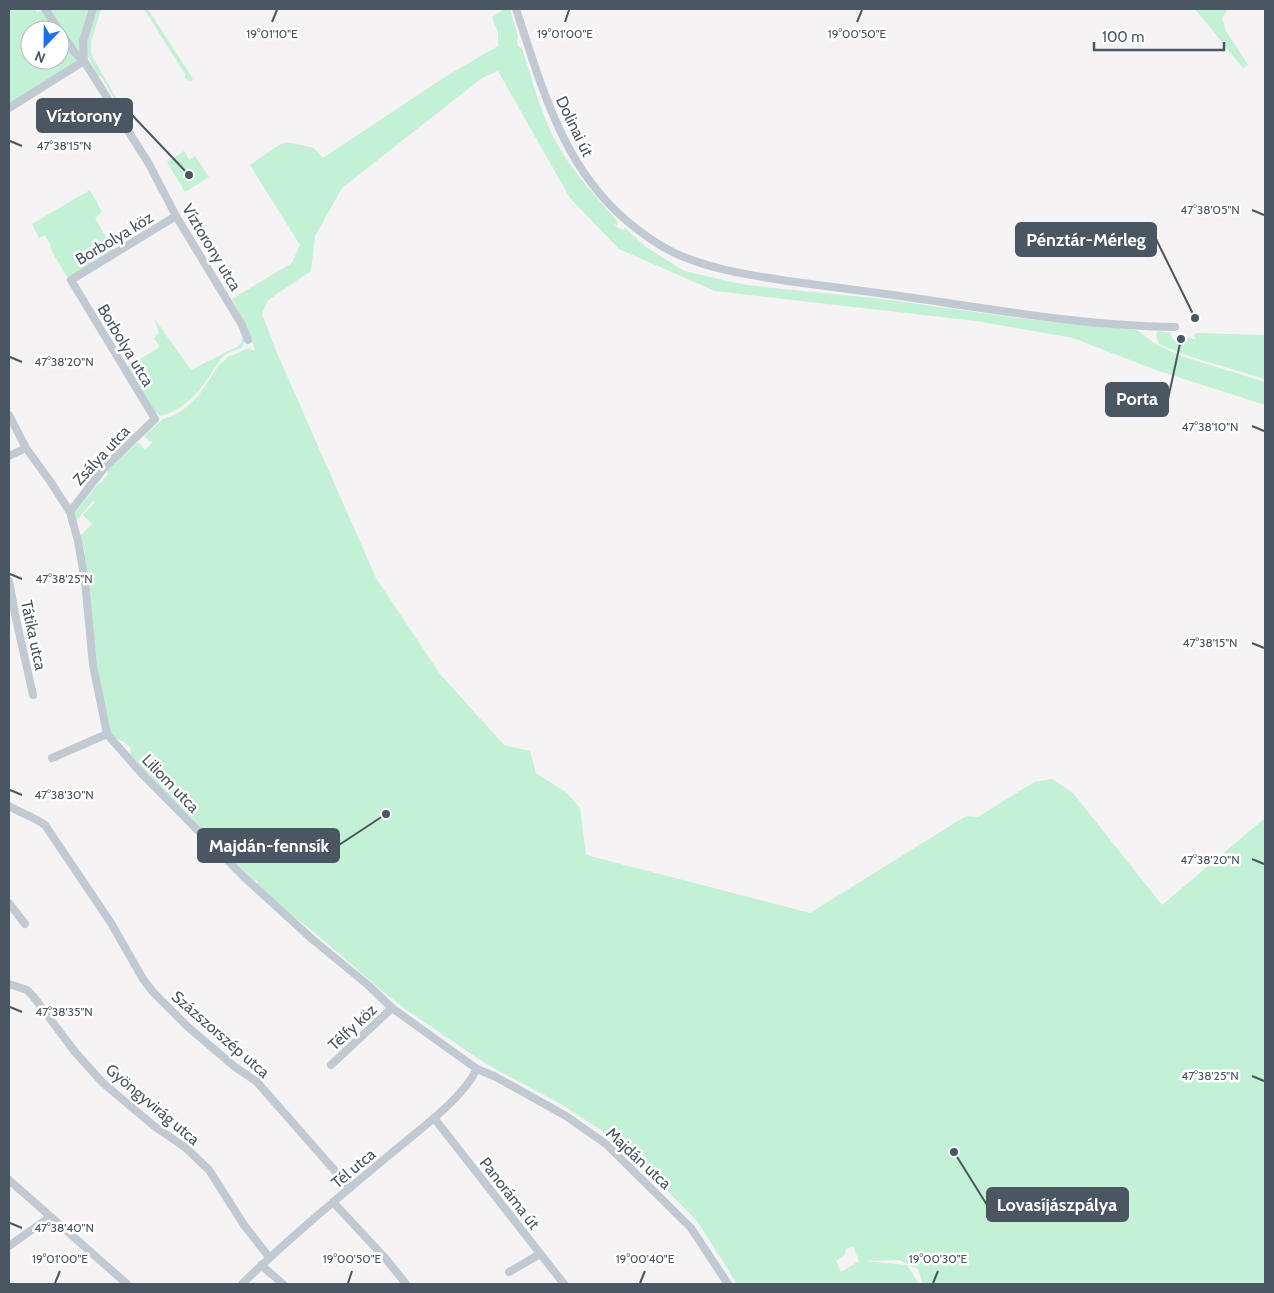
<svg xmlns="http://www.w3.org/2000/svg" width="1274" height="1293" font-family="Cabin,sans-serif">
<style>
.green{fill:#c3f1d5;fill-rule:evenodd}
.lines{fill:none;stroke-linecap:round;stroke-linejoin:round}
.minor{stroke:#c1cad2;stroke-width:8}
.ticks{fill:none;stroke:#4a5661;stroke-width:2}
.labels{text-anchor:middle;stroke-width:5;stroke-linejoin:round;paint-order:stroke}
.street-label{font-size:16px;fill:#4a5661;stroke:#fff}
.ticks-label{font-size:12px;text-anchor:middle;fill:#4a5661;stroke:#fff;stroke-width:5;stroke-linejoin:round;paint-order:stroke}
.leader{fill:none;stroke:#4a5661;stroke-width:2}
.callout-dot{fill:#4a5661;stroke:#fff;stroke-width:2}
.callout{fill:#4a5661;stroke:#4a5661;stroke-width:2}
.callout-label{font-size:18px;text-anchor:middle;font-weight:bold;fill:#fff}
</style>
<rect width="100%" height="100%" fill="#f5f3f3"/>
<g class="green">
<polygon points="11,9 35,9 37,12 43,10 49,20 46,23 50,28 53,27 57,30 30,30 30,60 60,60 60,35 79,61 9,106 9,10"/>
<polygon points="47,9 90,9 80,55"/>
<polygon points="96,9 101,9 91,42 91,54 124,112 121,111 103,79 97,74 87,54 86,43"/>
<polygon points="144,9 148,9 193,79 190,81 185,78 185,74"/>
<path d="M504 9H510L518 36 517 41 518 46 522 49C533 82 542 119 560 149 576 176 598 199 618 222L617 225 614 224 618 228 623 230 625 228 646 247 684 271 746 285 882 299 1026 319 1137 330 1157 345 1181 356 1265 382V405L1156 370 1073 338 976 321 715 291 619 249 570 198 498 71 482 78 342 188 315 236 311 271 268 300 262 314 277 353 376 578 440 674 504 745 530 751 536 773 567 793 580 808 586 855 810 913 966 816 978 817 1034 782 1052 779 1073 793 1162 905 1265 818V1284H923L918 1269 899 1260 865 1261 907 1265 919 1284H737L697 1221 632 1155 613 1138 561 1104 486 1064 408 1011 381 990 315 933 293 916 257 885 258 881 253 880 146 773 130 754 131 749C123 738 117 742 109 732L97 666 90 594 84 556 85 552 80 536 92 524 83 515 95 502 93 501 76 521 73 515 99 483 100 484 108 474 106 471 138 442 145 450 153 442 149 441 144 436 163 419 175 415 187 407 199 395 219 365 228 357 249 348 251 350H255L248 330 232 299 292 263 300 245 250 165 279 145 287 142 314 148 323 158 445 77 498 46V32L492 17ZM853 1246 859 1261 841 1272 836 1261 845 1255 846 1249Z"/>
<polygon points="1195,9 1228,9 1222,18 1226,31 1248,65 1243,68"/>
<polygon points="184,151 189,160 195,156 209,177 185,192 167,162"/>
<polygon points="90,190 102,212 95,218 114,251 71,278 70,276 67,277 50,248 51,246 45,235 39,238 32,224"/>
<path d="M154 318 191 370 238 346C242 343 243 340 242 334L245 339 242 347C237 350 230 351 225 355 219 360 215 367 211 374 198 394 184 409 161 416L151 409 125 368 160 347 154 338 159 333Z"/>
<path d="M1158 331 1170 333C1173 342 1177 343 1185 344L1188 337 1196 340 1194 335 1196 333 1265 335V379L1185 355 1159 344 1156 335Z"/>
</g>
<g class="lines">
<g class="minor">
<polyline points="45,9 59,30"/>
<polyline points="93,9 83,41 84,61 149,164 176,216 242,325 248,340"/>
<path d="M516 9C542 87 562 166 627 221 646 237 666 251 689 259 721 271 755 276 788 281 823 286 858 290 893 295 986 308 1081 326 1175 327"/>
<polyline points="60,31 75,53 84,61"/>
<polyline points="9,108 84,61"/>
<polyline points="9,415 26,448 50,481 70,512 78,541 85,581 93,665 107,734 143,775 244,877 312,939 368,985 392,1008 477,1069 496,1077 566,1116 606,1144 691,1228 728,1284"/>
<polyline points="9,456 26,448"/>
<polyline points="70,512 104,468 155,419 71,280 176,216"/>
<polyline points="9,581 16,619 33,695"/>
<polyline points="52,758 107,734"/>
<path d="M9 806C21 813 34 817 45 825L111 923 143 979 153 992 188 1027 235 1067 257 1082 350 1188"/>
<polyline points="9,903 25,924"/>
<polyline points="9,984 27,990 33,996 75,1052 103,1083 154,1126 186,1148 209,1170 244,1225 269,1257"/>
<polyline points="331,1065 392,1008"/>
<polyline points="434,1118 564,1284"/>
<polyline points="9,1180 127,1284"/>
<polyline points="333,1202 386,1259 406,1284"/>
<polyline points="9,1246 50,1217"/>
<polyline points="261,1265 283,1284"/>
<polyline points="509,1272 540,1254"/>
<path d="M242 1284C288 1239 338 1198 388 1156 416 1132 460 1102 477 1069"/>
</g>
</g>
<path class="ticks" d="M272 22 277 10M565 22 569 10M857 22 862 10M10 141 22 146M1252 210 1264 215M10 357 22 362M1252 426 1264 431M10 574 22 579M1252 643 1264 648M10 790 22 795M1252 859 1264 864M10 1007 22 1012M1252 1076 1264 1081M10 1223 22 1228M55 1283 60 1271M348 1283 352 1271M640 1283 645 1271M933 1283 938 1271"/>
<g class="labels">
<g class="street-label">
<text transform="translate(575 126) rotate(64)" y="6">Dolinai út</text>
<text transform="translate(114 238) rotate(-31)" y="6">Borbolya köz</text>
<text transform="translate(212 247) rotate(59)" y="6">Víztorony utca</text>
<text transform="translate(126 345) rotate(59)" y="6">Borbolya utca</text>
<text transform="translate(101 455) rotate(-47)" y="6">Zsálya utca</text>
<text transform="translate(34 635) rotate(78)" y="6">Tátika utca</text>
<text transform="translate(171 783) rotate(46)" y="6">Liliom utca</text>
<text transform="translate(352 1027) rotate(-43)" y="6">Télfy köz</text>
<text transform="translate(221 1034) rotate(41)" y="6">Százszorszép utca</text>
<text transform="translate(153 1104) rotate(40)" y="6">Gyöngyvirág utca</text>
<text transform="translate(639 1158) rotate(43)" y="6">Majdán utca</text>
<text transform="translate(353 1168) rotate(-40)" y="6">Tél utca</text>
<text transform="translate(510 1193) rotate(52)" y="6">Panoráma út</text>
</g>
</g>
<g class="ticks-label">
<text x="272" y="38">19°01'10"E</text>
<text x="565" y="38">19°01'00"E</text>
<text x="857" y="38">19°00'50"E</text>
<text x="64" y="150">47°38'15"N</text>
<text x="1210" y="214">47°38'05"N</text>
<text x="64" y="366">47°38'20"N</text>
<text x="1210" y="431">47°38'10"N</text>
<text x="64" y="583">47°38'25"N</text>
<text x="1210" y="647">47°38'15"N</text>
<text x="64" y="799">47°38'30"N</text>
<text x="1210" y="864">47°38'20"N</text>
<text x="64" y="1016">47°38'35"N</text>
<text x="1210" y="1080">47°38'25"N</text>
<text x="64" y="1232">47°38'40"N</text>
<text x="60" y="1263">19°01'00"E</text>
<text x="352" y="1263">19°00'50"E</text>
<text x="645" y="1263">19°00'40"E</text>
<text x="938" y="1263">19°00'30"E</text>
</g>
<path class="leader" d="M189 175L132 115M1195 318L1156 239M1181 339L1168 399M386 814L339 845M954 1152L987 1205"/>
<g class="callout-dot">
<circle cx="189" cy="175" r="5"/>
<circle cx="1195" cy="318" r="5"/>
<circle cx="1181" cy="339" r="5"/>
<circle cx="386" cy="814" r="5"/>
<circle cx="954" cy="1152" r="5"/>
</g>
<g class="callout">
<rect x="37" y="99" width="95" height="33" rx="5"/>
<rect x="1016" y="223" width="140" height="33" rx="5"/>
<rect x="1106" y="383" width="62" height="33" rx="5"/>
<rect x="198" y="829" width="141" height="33" rx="5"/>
<rect x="987" y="1188" width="141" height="33" rx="5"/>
</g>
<g class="callout-label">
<text x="84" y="122">Víztorony</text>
<text x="1086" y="246">Pénztár-Mérleg</text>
<text x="1137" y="405">Porta</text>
<text x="269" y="852">Majdán-fennsík</text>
<text x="1057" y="1211">Lovasíjászpálya</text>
</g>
<rect width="1274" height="1293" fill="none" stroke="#4a5661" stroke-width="20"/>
<g transform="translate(45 45) rotate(202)"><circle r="24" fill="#ffffff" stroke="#b7bbc0"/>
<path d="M0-4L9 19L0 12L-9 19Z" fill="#1a73e8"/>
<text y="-8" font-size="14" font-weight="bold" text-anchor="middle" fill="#4a5661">N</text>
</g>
<path d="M1094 42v8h130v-8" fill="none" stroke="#4a5661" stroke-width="2.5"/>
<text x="1102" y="42" font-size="15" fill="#4a5661" stroke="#ffffff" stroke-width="4" paint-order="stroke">100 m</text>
</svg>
